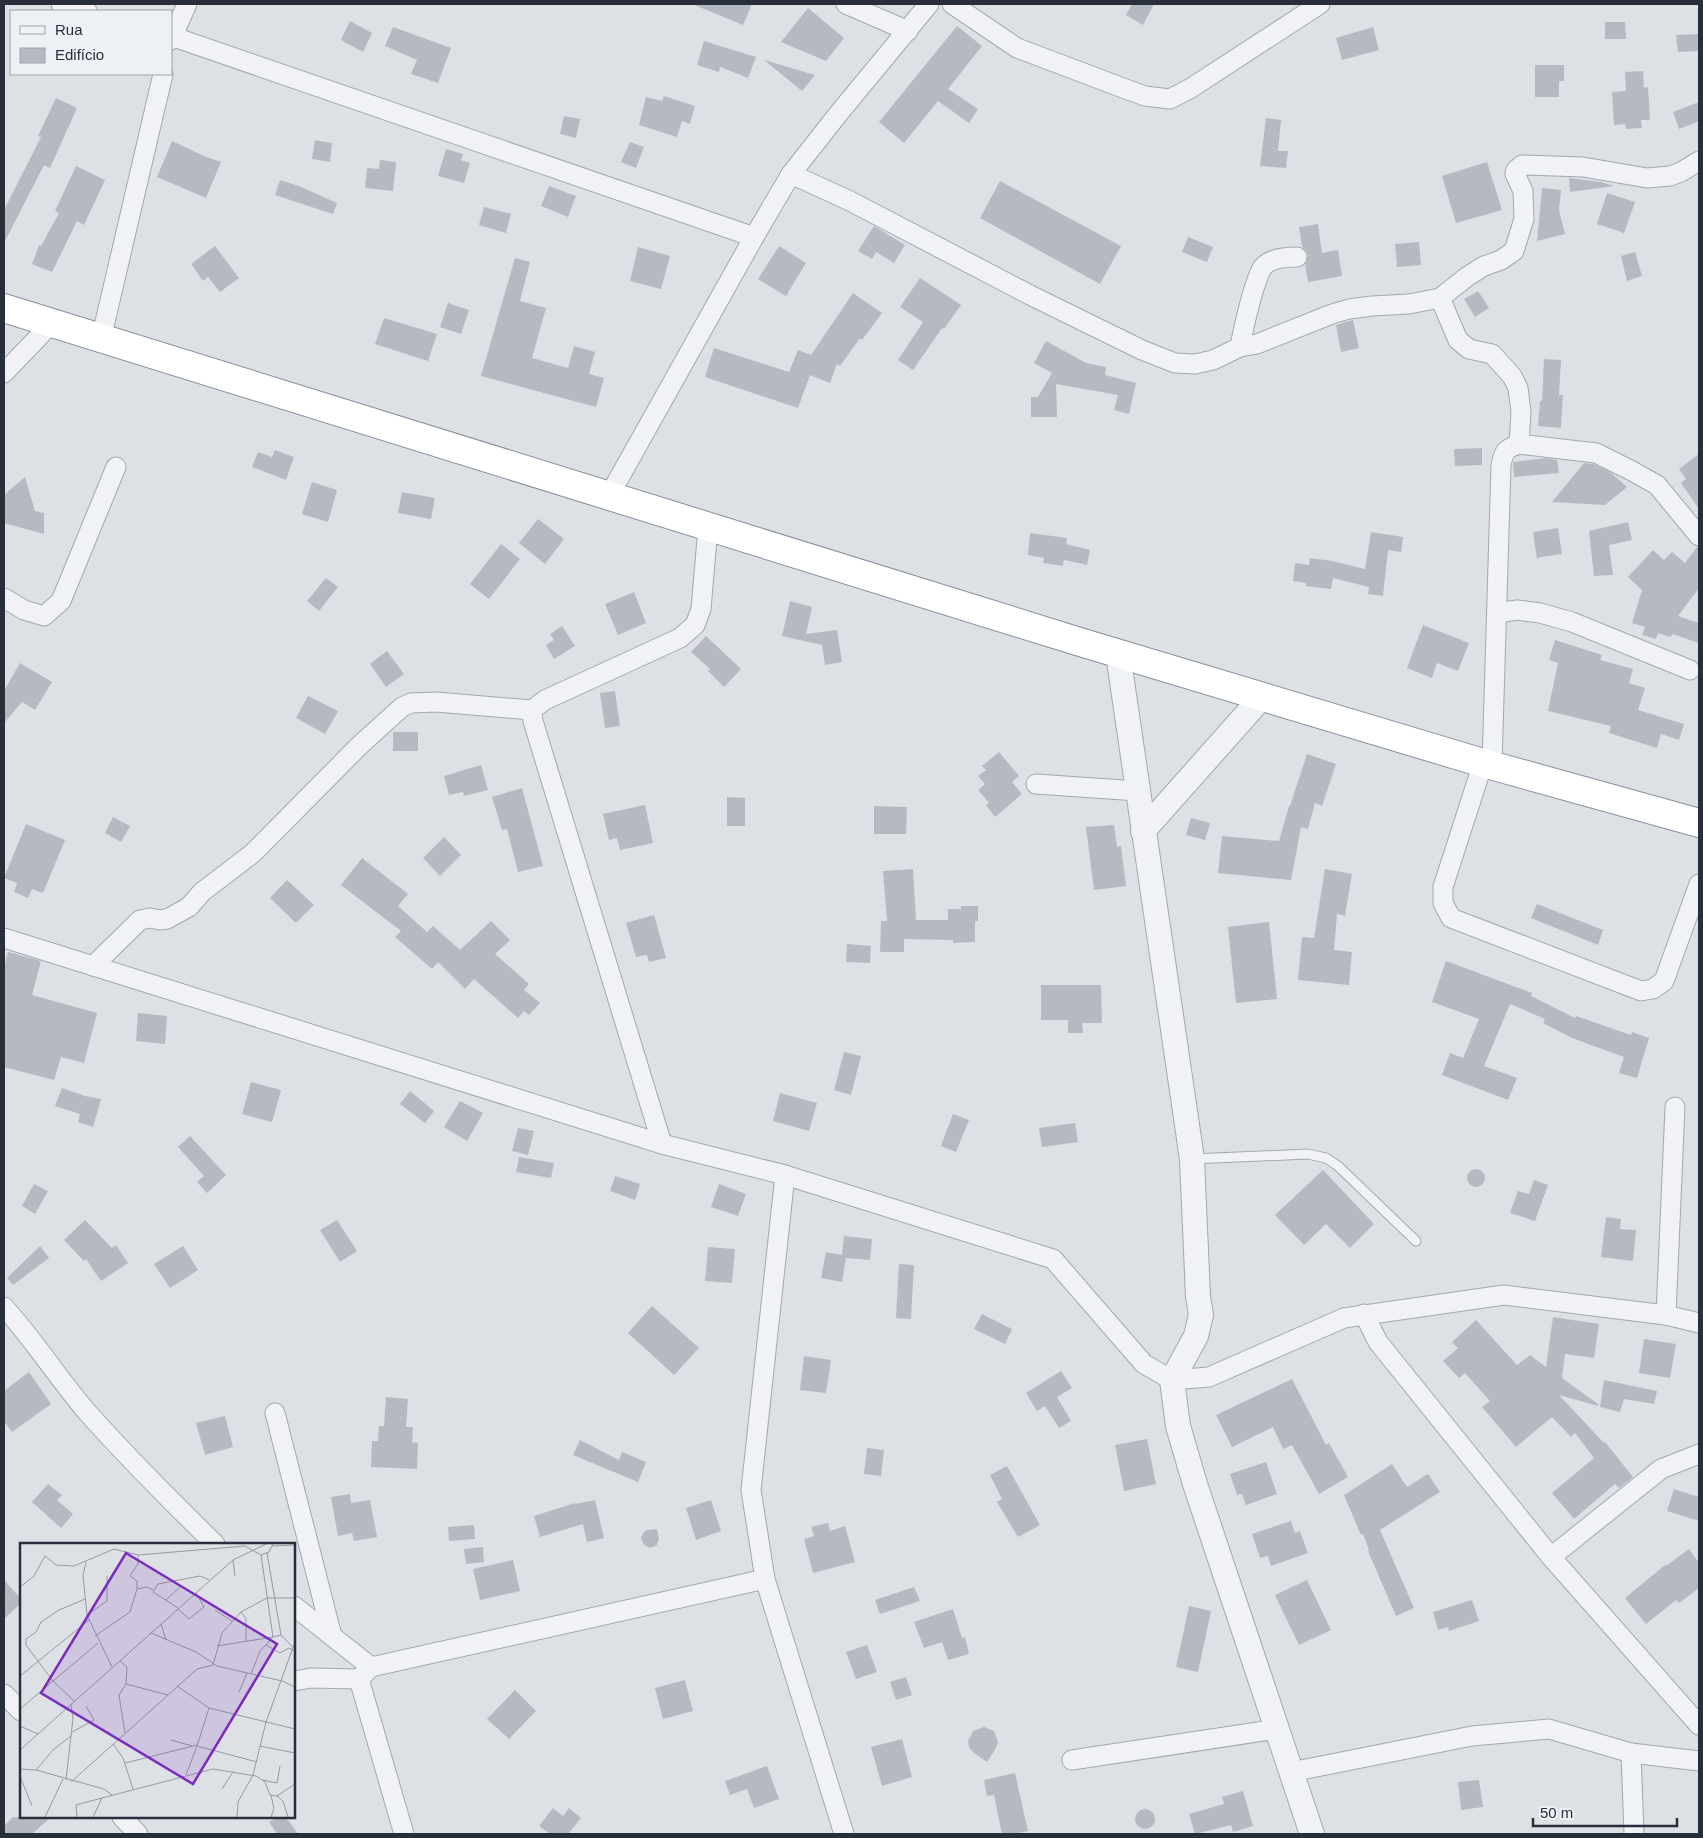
<svg xmlns="http://www.w3.org/2000/svg" width="1703" height="1838" font-family="Helvetica,sans-serif">
<style>
.building{fill:#b5bac2}
.lines{fill:none;stroke-linecap:round;stroke-linejoin:round}
.service-casing{stroke:#a3a8af;stroke-width:11}
.minor-casing{stroke:#a3a8af;stroke-width:21}
.tertiary-casing{stroke:#a3a8af;stroke-width:26}
.trunk-casing{stroke:#868f9b;stroke-width:30}
.service{stroke:#f0f2f5;stroke-width:9}
.minor{stroke:#f0f2f5;stroke-width:19}
.tertiary{stroke:#f0f2f5;stroke-width:24}
.trunk{stroke:#fff;stroke-width:28}
.inset-road{fill:none;stroke:#959aa2;stroke-width:1}
.view{fill:#7b2cbf;fill-opacity:0.15;stroke:#7b2cbf;stroke-width:2.5}
.inset-edge{fill:none;stroke:#282f3b;stroke-width:2.5}
</style>
<rect width="100%" height="100%" fill="#dde1e6"/>
<g class="building">
<polygon points="692,4 752,4 743,25"/>
<polygon points="1132,4 1154,4 1143,25 1126,15"/>
<polygon points="808,8 844,38 826,61 781,42"/>
<polygon points="350,21 372,33 363,52 341,40"/>
<polygon points="1605,22 1625,22 1626,39 1605,39"/>
<polygon points="957,26 982,46 948,89 978,109 969,123 938,101 904,143 879,122"/>
<polygon points="393,27 451,48 438,83 411,74 417,60 385,46"/>
<polygon points="1373,27 1379,50 1342,60 1336,38"/>
<polygon points="1699,34 1699,51 1678,52 1676,35"/>
<polygon points="704,41 756,57 748,78 720,67 719,72 697,65"/>
<polygon points="764,60 815,75 802,91"/>
<polygon points="1535,65 1564,65 1564,81 1559,81 1559,97 1535,97"/>
<polygon points="1643,71 1644,88 1648,87 1650,120 1641,120 1642,128 1626,129 1625,124 1614,125 1612,92 1626,91 1625,72"/>
<polygon points="664,96 695,106 690,124 682,121 677,137 639,125 646,97 662,101"/>
<polygon points="56,98 77,108 50,168 44,165 4,243 4,210 41,137 38,136"/>
<polygon points="1699,102 1699,121 1679,129 1673,112"/>
<polygon points="564,116 580,119 576,138 560,134"/>
<polygon points="1266,118 1281,120 1278,151 1288,151 1286,168 1260,166"/>
<polygon points="315,140 332,143 330,162 312,159"/>
<polygon points="172,141 204,156 221,162 206,198 157,177"/>
<polygon points="630,142 644,147 636,168 621,162"/>
<polygon points="446,149 463,154 461,160 470,163 464,183 438,176"/>
<polygon points="380,160 396,162 393,191 365,188 367,168 379,169"/>
<polygon points="1487,162 1502,210 1456,223 1442,176"/>
<polygon points="76,166 105,180 84,225 77,221 52,272 32,264 39,245 41,246 59,213 55,211"/>
<polygon points="1569,178 1601,182 1614,186 1570,192"/>
<polygon points="280,180 299,186 337,203 333,214 275,195"/>
<polygon points="1000,181 1121,246 1100,284 980,218"/>
<polygon points="549,186 576,196 568,217 541,206"/>
<polygon points="1542,188 1561,190 1559,210 1565,234 1537,241"/>
<polygon points="1607,193 1635,202 1624,233 1597,224"/>
<polygon points="484,207 511,214 506,233 479,225"/>
<polygon points="1318,224 1322,253 1338,250 1342,276 1308,282 1305,264 1308,256 1306,251 1302,247 1299,227"/>
<polygon points="874,226 905,245 894,263 876,252 872,259 858,251"/>
<polygon points="1188,237 1213,247 1207,262 1182,252"/>
<polygon points="1419,242 1421,265 1397,267 1395,244"/>
<polygon points="215,246 239,278 220,292 208,277 203,281 191,264"/>
<polygon points="779,246 806,263 786,296 758,279"/>
<polygon points="638,247 670,256 661,289 630,281"/>
<polygon points="1635,252 1642,276 1627,281 1621,256"/>
<polygon points="515,258 530,262 520,301 546,308 532,358 568,368 574,346 595,352 589,374 604,378 596,407 481,376"/>
<polygon points="920,278 961,305 944,329 942,328 913,370 898,360 923,322 900,307"/>
<polygon points="1478,291 1489,308 1475,317 1464,299"/>
<polygon points="853,293 882,313 862,340 860,338 840,366 837,364 830,383 810,375 798,408 705,377 714,348 789,372 798,350 811,355"/>
<polygon points="448,303 469,310 461,334 440,327"/>
<polygon points="384,318 437,334 428,361 375,344"/>
<polygon points="1353,320 1359,348 1341,352 1336,325"/>
<polygon points="1046,341 1086,363 1106,367 1105,375 1136,383 1129,414 1114,410 1118,395 1056,384 1057,417 1031,417 1031,397 1038,397 1052,373 1034,363"/>
<polygon points="1544,359 1561,360 1559,395 1563,395 1561,428 1538,426 1540,401 1542,401"/>
<polygon points="1482,448 1482,465 1455,466 1454,449"/>
<polygon points="275,450 294,457 286,480 252,467 258,452 272,457"/>
<polygon points="1699,454 1699,509 1681,483 1686,479 1679,469"/>
<polygon points="1546,458 1557,460 1559,473 1514,477 1513,462"/>
<polygon points="1584,463 1593,464 1610,472 1627,487 1605,505 1552,502"/>
<polygon points="25,477 35,511 44,513 44,534 4,523 4,495"/>
<polygon points="312,482 337,490 328,522 302,514"/>
<polygon points="402,492 435,498 431,519 398,513"/>
<polygon points="538,519 564,539 545,564 519,543"/>
<polygon points="1628,522 1632,540 1609,545 1613,575 1594,576 1589,531"/>
<polygon points="1558,528 1562,554 1540,557 1537,559 1533,532"/>
<polygon points="1371,532 1403,537 1401,552 1388,550 1383,596 1368,594 1369,587 1333,578 1331,589 1306,586 1306,583 1293,581 1295,563 1309,565 1310,558 1332,561 1365,569"/>
<polygon points="1030,533 1067,538 1066,544 1090,550 1087,565 1064,560 1063,566 1043,563 1044,558 1028,555"/>
<polygon points="501,544 520,559 489,599 470,584"/>
<polygon points="1697,547 1699,547 1699,588 1678,616 1699,623 1699,643 1672,634 1671,637 1658,633 1656,639 1642,635 1645,627 1632,623 1642,590 1628,577 1653,550 1664,560 1672,552 1685,563"/>
<polygon points="326,578 338,587 319,611 307,601"/>
<polygon points="634,592 646,623 618,635 605,604"/>
<polygon points="790,601 812,607 806,634 837,630 842,662 825,665 822,645 782,636"/>
<polygon points="1423,625 1469,643 1458,671 1437,663 1432,678 1407,668"/>
<polygon points="562,626 575,646 554,659 546,645 554,640 550,634"/>
<polygon points="706,636 741,669 724,687 708,671 710,669 691,652"/>
<polygon points="1555,640 1602,655 1600,660 1633,669 1629,683 1645,688 1638,710 1684,724 1679,740 1661,734 1657,748 1609,733 1611,726 1548,711 1558,663 1549,660"/>
<polygon points="387,651 404,674 386,687 370,664"/>
<polygon points="20,663 52,682 35,710 22,702 4,723 4,691"/>
<polygon points="615,691 620,726 605,728 600,693"/>
<polygon points="308,696 338,711 325,734 296,718"/>
<rect x="393" y="732" width="25" height="19"/>
<polygon points="999,752 1019,776 1012,782 1022,794 995,817 986,805 989,803 978,790 985,784 978,776 986,770 982,766"/>
<polygon points="1307,754 1336,764 1322,806 1315,803 1308,829 1301,827 1291,880 1218,873 1222,836 1279,841 1289,806 1290,806"/>
<polygon points="481,765 488,790 464,796 463,792 449,795 444,776"/>
<polygon points="522,788 543,866 518,872 507,829 502,830 492,797"/>
<polygon points="727,797 745,798 745,826 727,826"/>
<polygon points="645,805 653,843 620,850 617,838 609,840 603,814"/>
<polygon points="874,806 907,807 906,834 874,834"/>
<polygon points="113,817 130,826 121,842 105,833"/>
<polygon points="1191,818 1210,823 1205,840 1186,835"/>
<polygon points="26,824 65,840 43,893 32,889 28,898 14,892 17,883 4,878"/>
<polygon points="1114,825 1117,847 1121,846 1126,886 1094,890 1086,827"/>
<polygon points="444,837 461,855 440,876 423,858"/>
<polygon points="362,858 408,894 398,906 427,932 433,926 460,950 491,921 510,940 495,954 529,984 524,990 540,1003 529,1015 524,1011 518,1018 474,979 465,989 438,962 432,969 395,937 401,931 341,885"/>
<polygon points="913,869 916,920 948,920 948,909 961,909 961,906 978,906 978,921 975,921 975,942 953,943 953,940 904,939 904,952 880,952 881,921 887,921 883,871"/>
<polygon points="1325,869 1352,874 1345,916 1337,914 1334,950 1352,952 1349,985 1298,980 1302,937 1314,938"/>
<polygon points="287,880 314,905 296,923 270,898"/>
<polygon points="1537,904 1603,930 1598,945 1531,918"/>
<polygon points="654,915 666,958 649,962 647,955 636,957 626,923"/>
<polygon points="1269,922 1277,999 1236,1003 1228,927"/>
<polygon points="847,944 871,946 870,963 846,962"/>
<polygon points="8,952 41,961 32,995 97,1013 84,1063 61,1057 54,1080 4,1067 4,968"/>
<polygon points="1446,961 1532,993 1531,996 1575,1018 1576,1016 1631,1035 1632,1032 1649,1038 1637,1078 1619,1073 1624,1057 1572,1038 1543,1023 1545,1019 1510,1004 1484,1066 1517,1078 1508,1100 1442,1075 1450,1053 1463,1058 1479,1019 1432,1002"/>
<polygon points="1041,985 1101,985 1102,1023 1082,1023 1083,1033 1068,1033 1068,1020 1041,1020"/>
<polygon points="138,1013 167,1016 165,1044 136,1041"/>
<polygon points="844,1052 861,1056 851,1095 834,1090"/>
<polygon points="251,1082 281,1090 272,1122 242,1114"/>
<polygon points="62,1088 85,1096 101,1099 93,1127 78,1122 80,1114 55,1106"/>
<polygon points="410,1091 434,1111 425,1123 400,1104"/>
<polygon points="780,1093 817,1103 809,1131 773,1121"/>
<polygon points="460,1101 483,1113 467,1141 444,1127"/>
<polygon points="953,1114 969,1120 956,1152 941,1146"/>
<polygon points="1075,1123 1078,1142 1042,1147 1039,1128"/>
<polygon points="518,1128 534,1131 528,1155 512,1151"/>
<polygon points="190,1136 226,1175 207,1193 197,1182 204,1176 178,1147"/>
<polygon points="519,1157 554,1163 551,1178 516,1172"/>
<circle cx="1476" cy="1178" r="9"/>
<polygon points="1323,1170 1374,1224 1350,1248 1326,1224 1304,1245 1275,1215"/>
<polygon points="615,1176 640,1184 635,1200 610,1191"/>
<polygon points="1534,1180 1548,1185 1535,1221 1510,1213 1518,1191 1529,1194"/>
<polygon points="34,1184 48,1191 35,1214 22,1206"/>
<polygon points="719,1184 746,1194 738,1216 711,1207"/>
<polygon points="1606,1217 1621,1219 1620,1229 1636,1230 1633,1261 1601,1257"/>
<polygon points="85,1220 112,1248 116,1245 128,1263 101,1281 86,1259 84,1261 64,1240"/>
<polygon points="337,1220 357,1251 340,1262 320,1230"/>
<polygon points="844,1236 872,1239 870,1260 846,1258 842,1282 821,1278 826,1252 842,1255"/>
<polygon points="40,1246 49,1258 13,1285 7,1278"/>
<polygon points="183,1246 198,1270 170,1288 154,1264"/>
<polygon points="708,1247 735,1249 732,1283 705,1281"/>
<polygon points="899,1264 914,1265 911,1319 896,1318"/>
<polygon points="652,1306 699,1348 674,1375 628,1333"/>
<polygon points="982,1314 1012,1329 1005,1344 974,1329"/>
<polygon points="1553,1317 1599,1324 1594,1358 1565,1354 1562,1378 1598,1404 1598,1406 1559,1395 1604,1443 1605,1442 1633,1477 1619,1488 1615,1484 1574,1519 1552,1493 1594,1458 1575,1433 1571,1437 1552,1417 1516,1447 1482,1407 1490,1401 1465,1373 1459,1378 1443,1361 1458,1348 1452,1342 1476,1320 1517,1365 1530,1355 1546,1367"/>
<polygon points="1644,1339 1676,1344 1670,1378 1639,1373"/>
<polygon points="804,1356 831,1360 826,1393 800,1390"/>
<polygon points="1061,1371 1072,1388 1057,1397 1071,1421 1059,1428 1045,1406 1037,1411 1026,1393"/>
<polygon points="29,1372 51,1404 12,1432 4,1421 4,1391"/>
<polygon points="1292,1379 1326,1445 1329,1443 1348,1477 1319,1494 1292,1445 1283,1449 1273,1427 1232,1447 1216,1415"/>
<polygon points="1604,1380 1657,1391 1654,1404 1624,1399 1620,1412 1600,1407"/>
<polygon points="386,1397 408,1399 406,1427 413,1427 412,1442 418,1443 417,1469 371,1467 372,1441 378,1441 379,1426 384,1426"/>
<polygon points="225,1416 233,1447 205,1455 196,1423"/>
<polygon points="1147,1439 1156,1484 1124,1491 1115,1445"/>
<polygon points="580,1440 619,1460 622,1452 646,1462 638,1482 573,1455"/>
<polygon points="867,1448 884,1450 881,1476 864,1474"/>
<polygon points="1266,1462 1277,1494 1246,1505 1242,1494 1237,1495 1230,1474"/>
<polygon points="1392,1464 1407,1487 1428,1474 1440,1492 1380,1530 1414,1608 1396,1616 1368,1551 1369,1550 1363,1534 1361,1535 1344,1495"/>
<polygon points="1007,1466 1040,1525 1018,1537 997,1502 1002,1499 990,1475"/>
<polygon points="48,1484 62,1495 57,1500 73,1514 61,1528 32,1502"/>
<polygon points="1674,1489 1699,1497 1699,1521 1667,1511"/>
<polygon points="350,1494 351,1503 370,1500 377,1537 354,1541 352,1533 338,1536 331,1497"/>
<polygon points="595,1500 604,1538 587,1542 583,1524 540,1537 534,1516 575,1503 575,1504"/>
<polygon points="711,1500 721,1531 696,1540 686,1508"/>
<polygon points="1291,1521 1295,1533 1300,1531 1308,1553 1271,1566 1268,1556 1260,1558 1252,1534"/>
<polygon points="828,1523 830,1531 845,1526 855,1562 813,1573 804,1539 814,1536 811,1527"/>
<polygon points="474,1525 475,1539 449,1541 448,1527"/>
<polygon points="657,1529 659,1539 657,1545 650,1548 644,1545 641,1538 644,1532 647,1530"/>
<polygon points="483,1547 484,1562 466,1564 464,1549"/>
<polygon points="1689,1549 1699,1563 1699,1588 1679,1603 1676,1600 1646,1624 1625,1598 1665,1565 1666,1566"/>
<polygon points="513,1560 520,1591 480,1600 473,1569"/>
<polygon points="4,1580 21,1599 21,1603 4,1619"/>
<polygon points="1307,1580 1331,1630 1299,1645 1275,1595"/>
<polygon points="914,1587 920,1601 880,1614 875,1600"/>
<polygon points="1472,1600 1479,1621 1449,1631 1448,1627 1438,1630 1433,1612"/>
<polygon points="1189,1606 1211,1611 1198,1672 1176,1667"/>
<polygon points="953,1609 962,1638 965,1637 969,1654 948,1660 942,1642 924,1648 914,1622"/>
<polygon points="867,1645 877,1672 856,1679 846,1652"/>
<polygon points="906,1677 912,1695 896,1700 890,1682"/>
<polygon points="685,1680 693,1711 663,1719 655,1688"/>
<polygon points="515,1690 536,1711 509,1739 487,1719"/>
<polygon points="984,1727 994,1731 998,1742 996,1748 987,1762 973,1752 969,1747 968,1741 973,1731"/>
<polygon points="902,1739 912,1777 882,1786 871,1747"/>
<polygon points="767,1766 779,1799 754,1808 747,1789 730,1795 725,1781"/>
<polygon points="1015,1773 1028,1831 1013,1834 1002,1834 994,1795 987,1796 984,1780"/>
<polygon points="1479,1780 1483,1807 1461,1810 1458,1782"/>
<polygon points="1243,1791 1253,1826 1233,1832 1231,1825 1195,1834 1189,1814 1224,1804 1222,1797"/>
<polygon points="553,1808 563,1816 569,1808 581,1818 568,1834 550,1834 539,1826"/>
<circle cx="1145" cy="1819" r="10"/>
<polygon points="13,1817 51,1817 32,1834 4,1834 4,1826"/>
<polygon points="278,1817 286,1817 298,1834 277,1834 269,1822"/>
</g>
<g class="lines">
<defs>
<polyline id="service" points="1192,1159 1308,1154 1326,1158 1338,1166 1416,1241"/>
<g id="minor">
<polyline points="61,4 87,11"/>
<polyline points="846,4 908,31"/>
<polyline points="952,4 1017,48 1123,88 1145,96 1170,99 1191,88 1320,4"/>
<polyline points="171,36 754,237"/>
<polyline points="171,40 187,4"/>
<polyline points="791,174 850,201 1030,295 1142,350 1175,363 1195,364 1213,360 1240,347 1257,344 1332,314 1349,309 1372,306 1409,304 1440,298 1468,276 1484,266 1501,260 1514,251 1524,219 1523,191 1515,174 1516,170 1522,165 1583,167 1647,178 1670,176 1681,172 1699,161"/>
<polyline points="1440,298 1458,340 1469,349 1492,354 1512,376 1518,388 1521,412 1519,444"/>
<polyline points="101,339 163,74"/>
<path d="M1240 347C1243 330 1254 280 1263 267 1270 258 1286 257 1297 257"/>
<polyline points="4,373 52,323"/>
<polyline points="609,496 754,237 791,174 839,113 929,4"/>
<polyline points="4,598 24,610 44,616 61,601 116,467"/>
<polyline points="1497,613 1517,610 1540,613 1572,622 1690,670"/>
<polyline points="1483,763 1443,887 1443,903 1451,918 1641,991 1653,989 1664,981 1699,884"/>
<path d="M1492 765 1501 465C1504 450 1506 449 1519 444L1596 453 1632 471 1657 485 1699 536"/>
<polyline points="1036,784 1138,791"/>
<polyline points="4,938 662,1144 785,1175 1053,1259 1144,1364 1172,1380 1209,1377 1344,1318 1504,1295 1666,1315 1699,1323"/>
<polyline points="93,966 140,920 150,918 160,920 167,919 189,907 202,892 253,853 359,746 402,707 411,703 436,702 532,710"/>
<polyline points="662,1144 533,721 532,710 545,700 680,638 695,625 701,609 708,527"/>
<polyline points="785,1175 751,1490 765,1579 844,1834"/>
<path d="M4 1307C34 1340 58 1378 87 1412 128 1458 171 1501 215 1544"/>
<polyline points="1364,1314 1378,1342 1551,1557 1699,1725"/>
<polyline points="1666,1315 1675,1107"/>
<polyline points="275,1413 332,1636"/>
<polyline points="1551,1557 1661,1469 1699,1454"/>
<polyline points="294,1606 371,1667"/>
<polyline points="294,1681 311,1678 359,1679"/>
<polyline points="4,1694 21,1711"/>
<polyline points="1072,1760 1277,1729"/>
<polyline points="1291,1772 1472,1736 1549,1729 1631,1753"/>
<polyline points="122,1817 138,1834"/>
<polyline points="404,1834 359,1679 371,1667 765,1579"/>
<polyline points="1634,1834 1631,1753 1699,1761"/>
</g>
<g id="tertiary">
<polyline points="1118,654 1192,1159 1198,1296 1201,1315 1196,1336 1172,1380 1178,1426 1195,1484 1312,1834"/>
<polyline points="1143,831 1262,697"/>
</g>
<polyline id="trunk" points="4,308 1080,642 1483,763 1699,823"/>
</defs>
<use href="#service" class="service-casing"/>
<use href="#minor" class="minor-casing"/>
<use href="#tertiary" class="tertiary-casing"/>
<use href="#trunk" class="trunk-casing"/>
<use href="#service" class="service"/>
<use href="#minor" class="minor"/>
<use href="#tertiary" class="tertiary"/>
<use href="#trunk" class="trunk"/>
</g>
<g transform="translate(20 1543)">
<rect width="275" height="275" fill="#dde1e6"/>
<path class="inset-road" d="M252 3 275 2M247 10 261 92 273 104M213 17 215 33M66 19 63 32 67 72 92 124M0 44 14 33 25 13 36 22 54 23 94 6 118 12 225 3 241 12 249 9 253 1M117 46 127 44 133 47M146 57 160 44M158 65 133 49 138 41 180 33 189 37M158 66 169 76 184 64 176 50M195 67 212 78M221 69 226 76V99M67 72 87 58V33M141 81 146 97M131 90 176 109 197 123 262 138 275 144M261 92 253 94 246 102 260 110 269 105 275 108M75 93 110 69 117 46V38L110 33 118 21V12M197 103 253 94 241 12M100 118 107 124 106 141 148 152M231 131 240 108 246 102M0 133 69 77M157 143 189 165 275 186M219 149 227 130M54 158 33 138 6 102V96L16 89 21 79 39 67 65 56M189 165 177 203 237 219M0 166 78 100M0 183 18 191M52 189 74 177 66 163M105 190 99 152 106 141M151 197 172 203M93 201 103 215 113 246M240 203 275 210M0 207 213 17 246 1M105 220 177 202M0 226 16 227 84 246 92 252M16 227 33 207 51 193M166 232 177 203M0 233 12 263M46 237 53 175 51 162M243 237 257 240 260 223M51 239 177 126 193 122 202 90 221 69 247 55H275M202 246 213 229M251 252 254 266 251 274M257 253 263 258 268 274M25 274 43 236M57 274 56 262 82 255M73 274 82 255 193 226 236 233 245 239 250 252 257 253 275 241M217 274 218 259 233 232 246 179 275 99"/>
<path class="view" d="M106 10 257 101 173 241 21 150Z"/>
<rect width="275" height="275" class="inset-edge"/>
</g>
<rect width="1703" height="1838" fill="none" stroke="#282f3b" stroke-width="10"/>
<rect x="10" y="10" width="162" height="65" fill="#edf0f4" stroke="#9ea3aa"/>
<rect x="20" y="26" width="25" height="8" fill="#f0f2f5" stroke="#9ea3aa"/>
<text x="55" y="35" font-size="15" fill="#282f3b">Rua</text>
<rect x="20" y="48" width="25" height="15" fill="#b5bac2" stroke="#9ea3aa"/>
<text x="55" y="60" font-size="15" fill="#282f3b">Edifício</text>
<path d="M1533 1818v8h144v-8" fill="none" stroke="#282f3b" stroke-width="2.5"/>
<text x="1540" y="1818" font-size="15" fill="#282f3b" stroke="#edf0f4" stroke-width="4" paint-order="stroke">50 m</text>
</svg>
